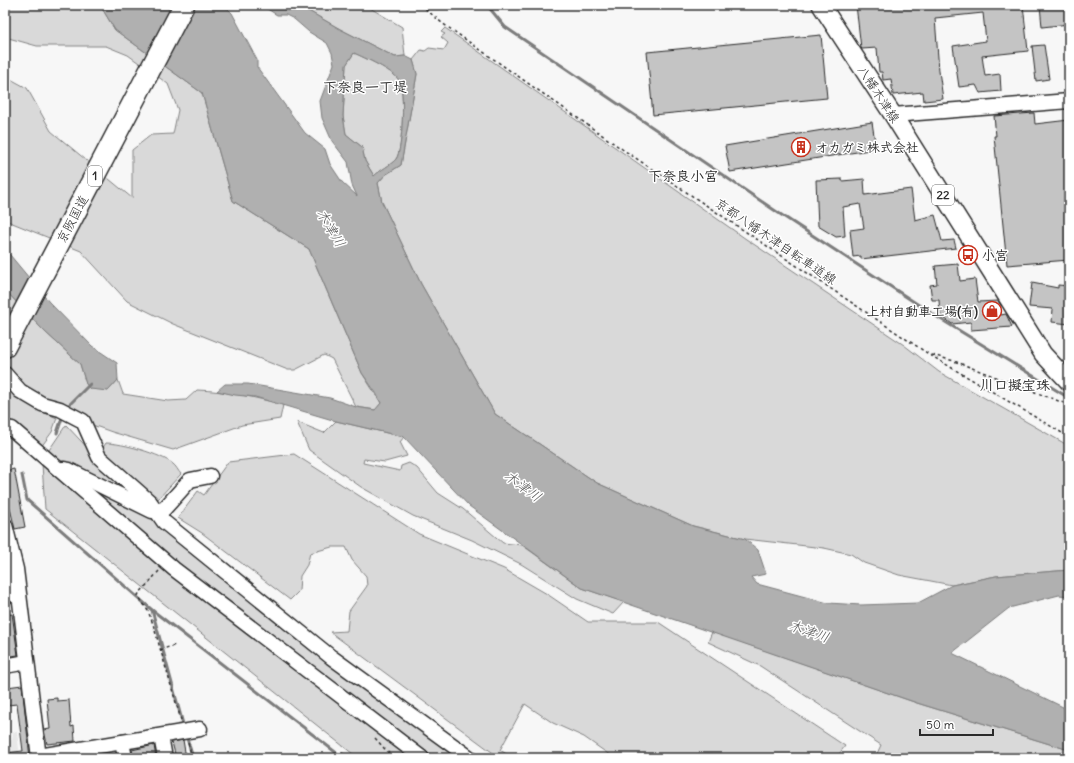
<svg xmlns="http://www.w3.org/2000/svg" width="1074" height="763" font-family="Delius,'Klee One',sans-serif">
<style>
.built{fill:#e8e8e8}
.green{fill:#d9d9d9;stroke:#828282}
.water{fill:#b0b0b0;stroke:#7b7b7b;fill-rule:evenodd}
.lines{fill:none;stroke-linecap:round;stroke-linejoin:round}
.stream{stroke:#7b7b7b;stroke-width:3}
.building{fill:#c4c4c4;stroke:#2b2b2b}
.minor-casing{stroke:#2b2b2b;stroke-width:17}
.major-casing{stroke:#2b2b2b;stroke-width:20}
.highway-casing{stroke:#2b2b2b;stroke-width:23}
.path{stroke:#2b2b2b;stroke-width:1.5;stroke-dasharray:3 3;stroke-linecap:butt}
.minor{stroke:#fff;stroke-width:14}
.major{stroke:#fff;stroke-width:17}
.highway{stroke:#fff;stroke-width:20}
.labels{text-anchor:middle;stroke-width:3;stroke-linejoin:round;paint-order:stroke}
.shield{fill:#fff;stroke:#6b6b6b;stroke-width:1}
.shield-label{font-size:12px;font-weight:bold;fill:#2b2b2b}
.street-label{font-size:13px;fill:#2b2b2b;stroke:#fff}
.poi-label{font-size:13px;font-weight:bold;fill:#2b2b2b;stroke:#fff;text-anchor:start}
.neighbourhood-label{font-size:14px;font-weight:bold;fill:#2b2b2b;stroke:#fff}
.water-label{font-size:14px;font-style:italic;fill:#5a5a5a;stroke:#fff}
</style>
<rect width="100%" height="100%" fill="#f7f7f7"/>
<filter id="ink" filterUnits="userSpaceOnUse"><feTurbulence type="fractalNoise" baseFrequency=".025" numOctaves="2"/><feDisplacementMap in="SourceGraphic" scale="8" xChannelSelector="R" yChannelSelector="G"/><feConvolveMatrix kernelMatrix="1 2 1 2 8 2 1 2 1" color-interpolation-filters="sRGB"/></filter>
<g filter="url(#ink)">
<polygon class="built" points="13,732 17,732 20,758 5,758 5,741 12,740"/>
<g class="green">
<polygon points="5,5 100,5 115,30 202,93 233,201 309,249 362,373 381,403 376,410 356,407 332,359 324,355 295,370 288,370 173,324 127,301 81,251 5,220 5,76 27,88 51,131 132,198 132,150 151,135 173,134 178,110 168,84 128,55 106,46 37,46 5,37"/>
<polygon points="298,5 365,5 402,27 405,56 395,57 340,29"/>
<polygon points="445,28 746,239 904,345 939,372 1069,446 1069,570 996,576 952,585 899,575 864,563 851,554 824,548 745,539 693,526 597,483 495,414 421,284 382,202 378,183 385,175 401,165 417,74 413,60 421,50 425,51 429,48 444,50 448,43 441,37 445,34 441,32"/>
<path d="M354 53C365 58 392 70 399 80 405 87 403 151 396 159 391 165 381 170 374 176L365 161 362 147 346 134 343 116 346 65Z"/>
<path d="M5 290 44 331 80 364 86 384 108 391 118 380 123 394 168 401 186 400 197 390C226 391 255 397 283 405L280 419 242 425 173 450 112 432 42 407 10 370 5 361Z"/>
<polygon points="5,386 34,408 57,418 52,432 41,447 5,417"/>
<polygon points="336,421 404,437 400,442 407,456 385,462 364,459 363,463 400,471 401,466 409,463 417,468 438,493 463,509 503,543 522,545 582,588 624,602 613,614 577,599 521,564 472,540 413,516 361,487 309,450 297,422 324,433"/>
<polygon points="66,425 151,516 237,587 478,758 436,758 349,699 240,619 47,453"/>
<path d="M106 443C122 443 161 454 173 464 176 466 178 471 181 474L158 499 102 456V449Z"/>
<polygon points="294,454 419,534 504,569 547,594 588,622 658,622 845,746 836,758 614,758 584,737 553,723 525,704 500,750 513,758 500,758 330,632 347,631 349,611 367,586 366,576 352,560 346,547 332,547 310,553 307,565 300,576 299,591 290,600 202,533 178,518 198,491 204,495 228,462"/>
<polygon points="42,464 168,572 416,758 358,758 45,509"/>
<polygon points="712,632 917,703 1069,750 1069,758 875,758 881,745 760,666 708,642"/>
</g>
<g class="water">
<path d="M100 5H224L232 13 257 60V67L305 133 325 149 330 164 342 182 357 196 352 185 348 162 332 141 322 118 320 101 334 64 332 53 327 43 309 32 294 19 286 15H277L261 5H298L340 29 395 57 405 56 413 60 417 74 401 165 385 175 378 183 382 202 421 284 495 414 597 483 693 526 745 539 758 550 766 574 751 577 757 584 828 603 861 605 918 603 952 585 996 576 1069 570V596L1059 595 1009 608 952 653 1069 710V750L917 703 582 588 469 506 404 437 336 421 255 397 235 395 217 391 225 384H248L330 398 356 407 375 410 381 403 376 393 362 373 309 249 233 201 202 93 115 30ZM354 53C365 58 392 70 399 80 405 87 403 151 396 159 391 165 380 170 374 176L365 161 362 147 346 134 343 116 346 65Z"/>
<polygon points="5,249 49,302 92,346 117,363 118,380 108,391 90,389 86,384 80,364 44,331 5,290"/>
</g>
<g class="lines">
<g class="stream">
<polyline points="487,5 505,27 783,216 934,315 1069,398"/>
<polyline points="66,408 90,384"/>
<polyline points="57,433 63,415"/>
<polyline points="22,475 27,500 152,610 343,758"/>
<polyline points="152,610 184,728"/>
<polyline points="186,735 193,758"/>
</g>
</g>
<g class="building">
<polygon points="856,5 1023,5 1028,51 982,56 985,76 1000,74 1001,91 980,93 976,85 959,87 953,46 986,41 983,13 935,18 939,71 943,99 924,101 923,92 893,95 891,79 883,80 882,72 879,72 877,48 862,49 861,48"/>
<polygon points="1040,5 1069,5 1069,24 1042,27"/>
<polygon points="821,35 827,98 653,115 647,52"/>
<polygon points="1044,45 1049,79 1036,81 1032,46"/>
<polygon points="1034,113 1035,124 1069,120 1069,260 1007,265 994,136 996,136 994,116"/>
<polygon points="872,122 876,149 730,172 725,146"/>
<polygon points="842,179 842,181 864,179 865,195 911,189 915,220 935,215 942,241 954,240 956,248 861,259 861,256 853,257 850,230 864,228 860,204 843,207 845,236 836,237 818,226 816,180"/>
<polygon points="958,264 960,281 975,279 978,302 998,301 1000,304 1001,315 1006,314 1012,327 971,330 971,322 952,324 940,315 939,300 932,300 930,285 937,284 935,266"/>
<polygon points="1032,283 1058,288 1058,285 1069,286 1069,324 1052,322 1053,309 1029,307"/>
<polygon points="14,469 25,527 15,529 5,488 5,471"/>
<polygon points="12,614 18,655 5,657 5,615"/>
<polygon points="22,685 30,758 5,758 5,753 23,751 17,704 7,705 6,693 7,687"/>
<polygon points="57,698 57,701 69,700 71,727 74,726 75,741 47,744 44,730 50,729 47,699"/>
<polygon points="183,740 186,758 176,758 172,742"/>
<polygon points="154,745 156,758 133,758 132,750"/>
</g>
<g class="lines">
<defs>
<g id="minor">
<polyline points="893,115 1069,101"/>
<polyline points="5,374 20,391 42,404 60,409 83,421 99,457 150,502 164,522 331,657 470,758"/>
<polyline points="5,428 12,429 174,569 422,758"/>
<polyline points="63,469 69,470 152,511 164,509 190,480 210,476"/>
<polyline points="5,525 16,569 39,758"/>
<polyline points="5,573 11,590 16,596"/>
<polyline points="5,666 27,662"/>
<polyline points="161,736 165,758"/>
<polyline points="122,742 125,758"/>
<polyline points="39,756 200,729"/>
</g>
<polyline id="major" points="821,5 893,115 1043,354 1069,382"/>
<polyline id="highway" points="5,347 184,5"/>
</defs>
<use href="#minor" class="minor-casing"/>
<use href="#major" class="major-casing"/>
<use href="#highway" class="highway-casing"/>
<g class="path">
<polyline points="421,5 442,23 622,149 930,355 1069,437"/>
<polyline points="932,355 954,361 1069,405"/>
<polyline points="159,571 138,595 148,611 153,624 181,720"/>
<polyline points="160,650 175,645"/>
<polyline points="375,738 393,758"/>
<polyline points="188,743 192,758"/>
<polyline points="342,753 348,758"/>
</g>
<use href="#minor" class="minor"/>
<use href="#major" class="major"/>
<use href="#highway" class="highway"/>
</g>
</g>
<defs>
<symbol id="building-ring" viewBox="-11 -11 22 22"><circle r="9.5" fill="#fff" stroke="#c8321e" stroke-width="1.5"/><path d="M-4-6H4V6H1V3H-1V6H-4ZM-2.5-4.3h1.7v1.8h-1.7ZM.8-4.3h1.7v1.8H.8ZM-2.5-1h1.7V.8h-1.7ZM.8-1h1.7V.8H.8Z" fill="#c8321e"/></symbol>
<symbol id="bus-ring" viewBox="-11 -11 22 22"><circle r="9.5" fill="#fff" stroke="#c8321e" stroke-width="1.5"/><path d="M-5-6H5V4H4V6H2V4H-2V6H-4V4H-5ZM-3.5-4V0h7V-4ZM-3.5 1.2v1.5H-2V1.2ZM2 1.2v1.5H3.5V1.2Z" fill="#c8321e"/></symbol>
<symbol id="shop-ring" viewBox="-11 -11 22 22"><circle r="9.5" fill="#fff" stroke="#c8321e" stroke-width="1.5"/><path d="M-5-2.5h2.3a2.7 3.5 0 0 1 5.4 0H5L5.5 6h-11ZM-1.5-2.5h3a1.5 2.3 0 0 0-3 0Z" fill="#c8321e"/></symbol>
</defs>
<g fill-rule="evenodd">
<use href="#building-ring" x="790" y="136" width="22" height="22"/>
<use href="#bus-ring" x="957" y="244" width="22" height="22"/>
<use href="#shop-ring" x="981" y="300" width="22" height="22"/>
</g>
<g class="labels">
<g class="shield">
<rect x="88" y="166" width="14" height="20" rx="3"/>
<rect x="932" y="185" width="22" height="20" rx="3"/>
</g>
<g class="shield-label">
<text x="95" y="180">1</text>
<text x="943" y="199">22</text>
</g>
<g class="street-label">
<text transform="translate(879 94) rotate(57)" y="5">八幡木津線</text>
<text transform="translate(72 219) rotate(-62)" y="5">京阪国道</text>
<text transform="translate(776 241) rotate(34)" y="5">京都八幡木津自転車道線</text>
</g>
<g class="poi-label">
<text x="815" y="152">オカガミ株式会社</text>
<text x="982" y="260">小宮</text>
<text x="978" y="316" text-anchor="end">上村自動車工場(有)</text>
</g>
<g class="neighbourhood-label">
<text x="365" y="92">下奈良一丁堤</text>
<text x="683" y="181">下奈良小宮</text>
<text x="1015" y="390">川口擬宝珠</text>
</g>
<g class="water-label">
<text transform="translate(331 228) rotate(59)" y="5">木津川</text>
<text transform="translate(523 486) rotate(36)" y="5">木津川</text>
<text transform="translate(809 631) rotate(19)" y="5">木津川</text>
</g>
</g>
<rect width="1074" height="763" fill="none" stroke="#fff" stroke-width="20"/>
<rect x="10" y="10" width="1054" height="743" fill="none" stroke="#2b2b2b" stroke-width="1.5" filter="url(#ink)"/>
<path d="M920 729v6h73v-6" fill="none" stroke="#2b2b2b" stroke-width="2"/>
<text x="926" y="729" font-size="12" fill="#2b2b2b" stroke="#ffffff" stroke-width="3" paint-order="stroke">50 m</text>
</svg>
